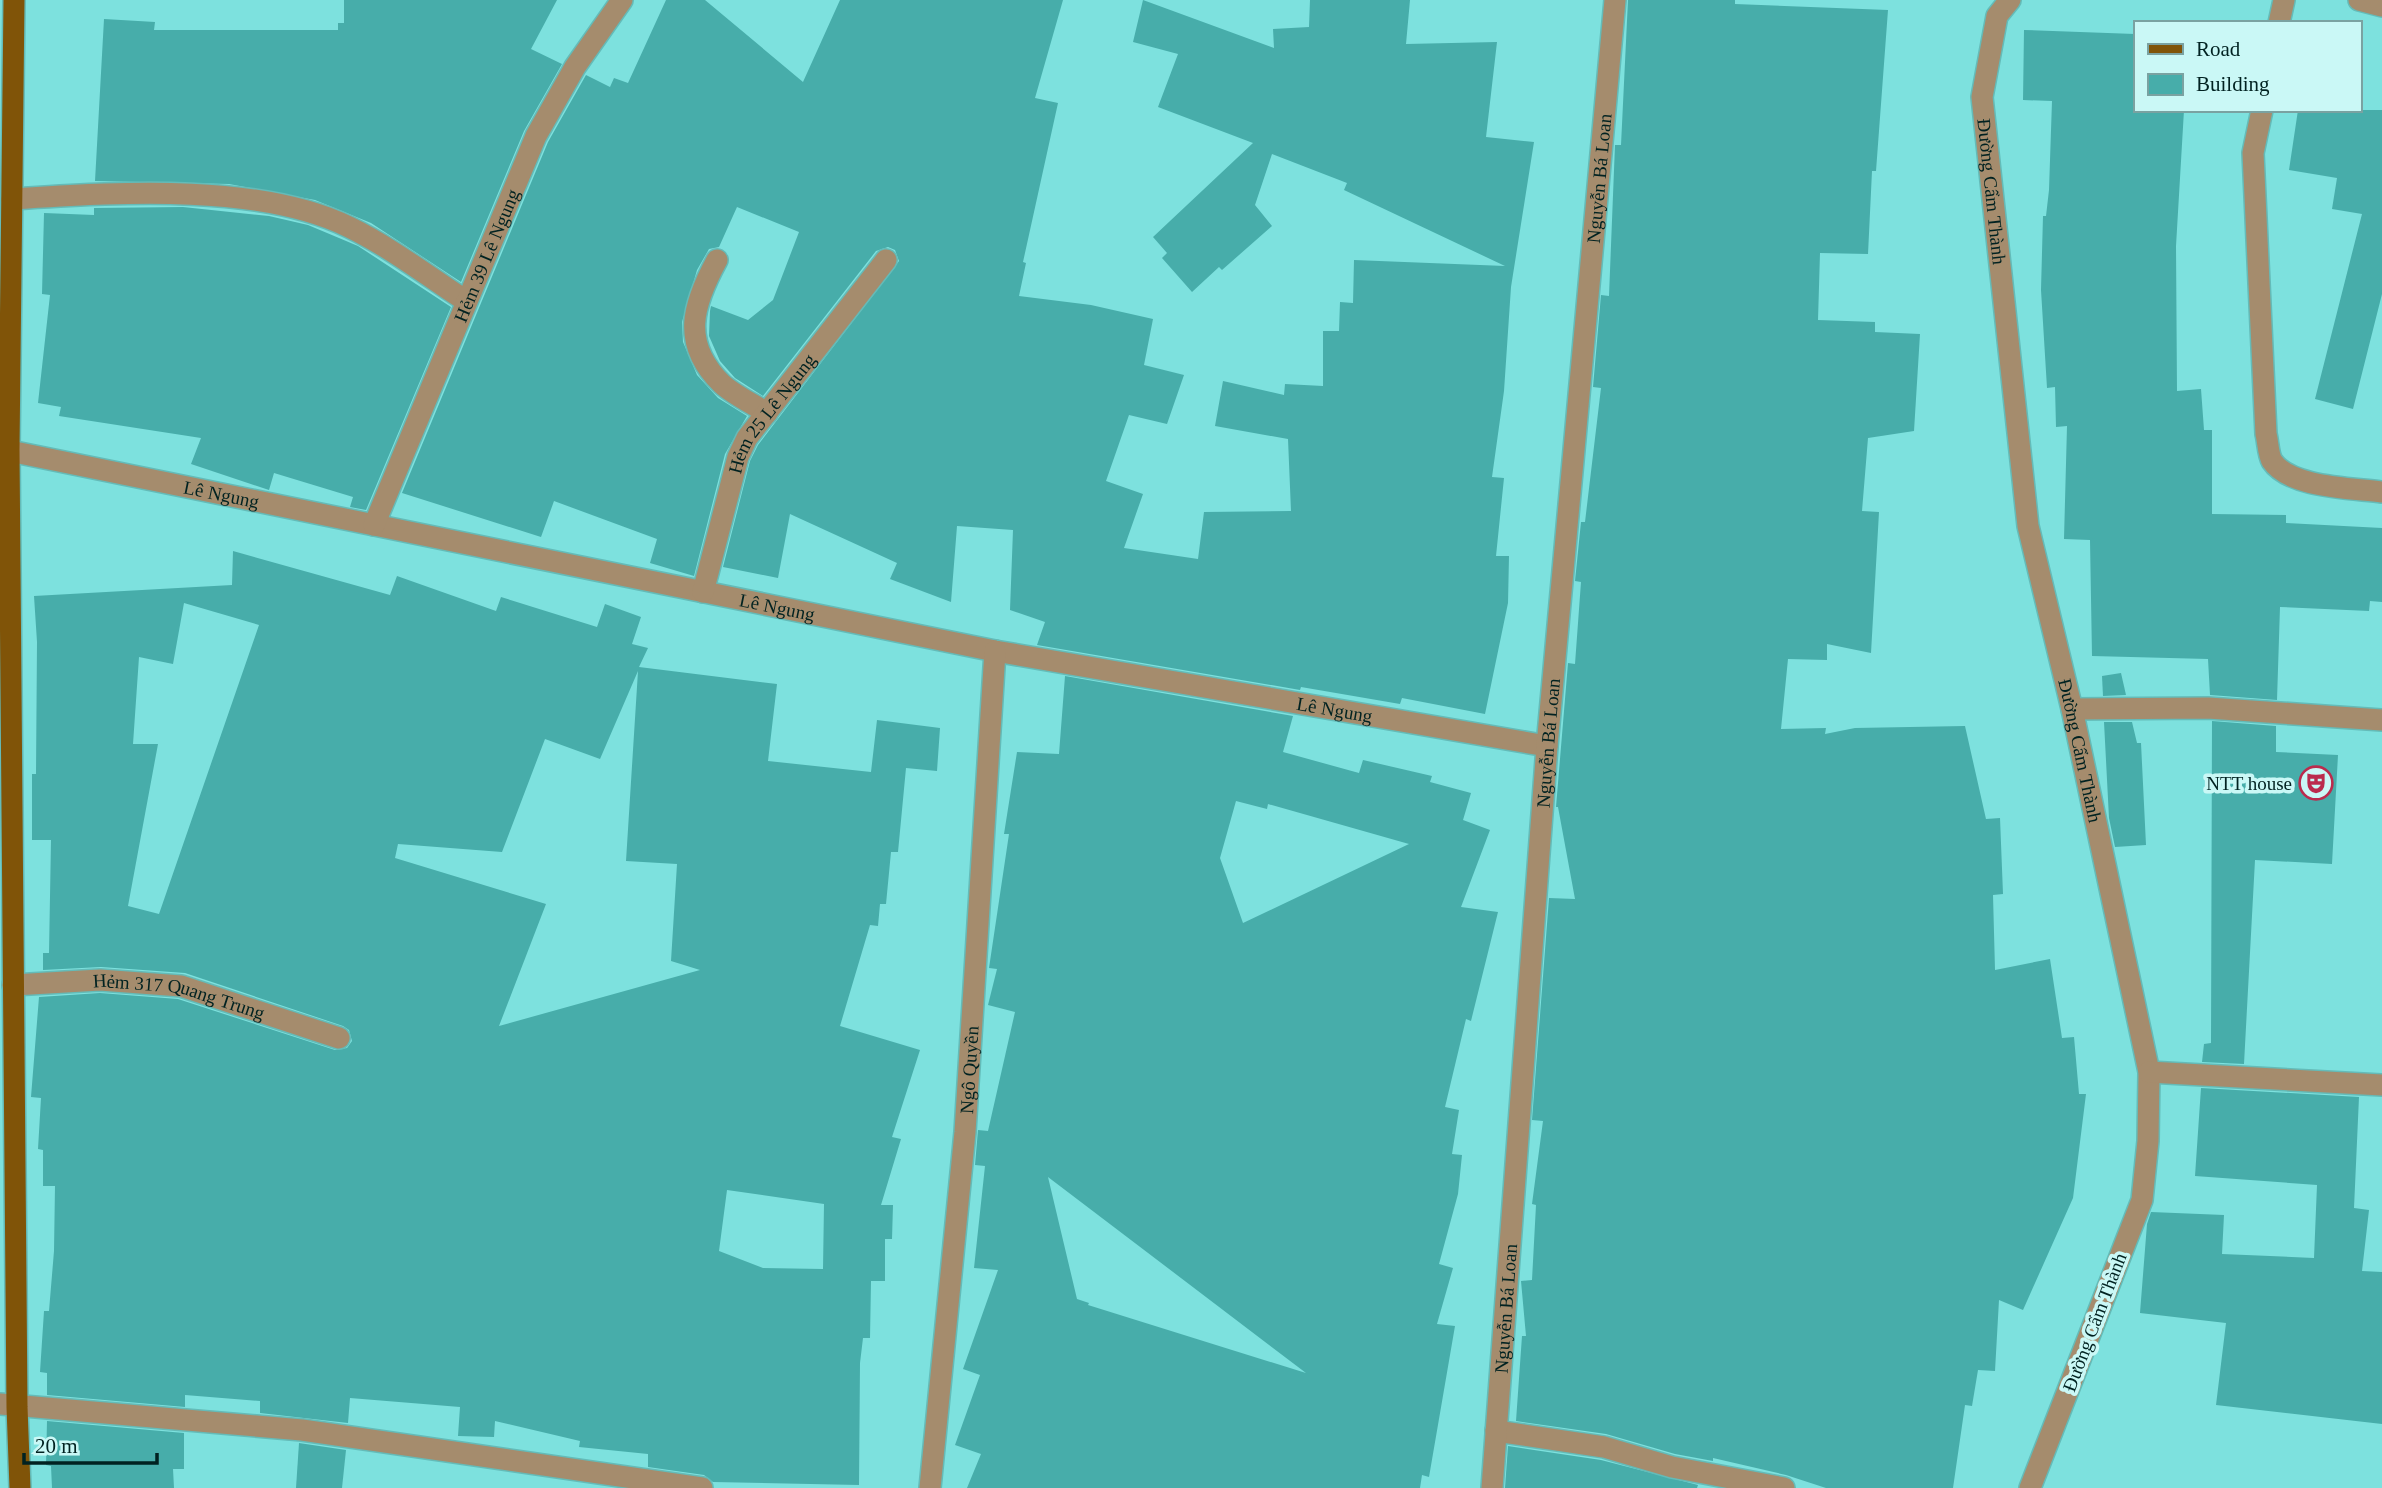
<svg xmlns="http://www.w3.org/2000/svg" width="2382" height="1488" font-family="'Times New Roman',serif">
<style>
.building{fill:#47adaa;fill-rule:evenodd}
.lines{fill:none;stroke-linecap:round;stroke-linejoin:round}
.minor-casing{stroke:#64bbb8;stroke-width:24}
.major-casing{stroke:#64bbb8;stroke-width:24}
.minor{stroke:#a58c6d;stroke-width:21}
.major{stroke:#805408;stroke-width:21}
.labels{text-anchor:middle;stroke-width:7;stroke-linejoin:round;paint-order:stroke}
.street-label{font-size:19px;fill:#012221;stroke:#caf8f6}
.poi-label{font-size:19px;fill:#012221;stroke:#caf8f6;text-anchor:end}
</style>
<rect width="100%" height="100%" fill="#7de1de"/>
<g class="building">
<polygon points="344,0 557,0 531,49 562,64 524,131 461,282 371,223 315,200 229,184 95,181 104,19 155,22 154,30 338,30 338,23 344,23"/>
<polygon points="666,0 705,0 803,82 840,0 1063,0 1035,98 1058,103 1023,262 1026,263 1019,296 1091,305 1153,319 1144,365 1184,375 1167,424 1129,415 1106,481 1143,494 1124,548 1198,559 1204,512 1291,511 1288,439 1215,426 1223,381 1284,395 1285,384 1323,386 1323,331 1339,331 1340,302 1353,303 1354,260 1505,266 1344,190 1347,183 1272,154 1255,205 1272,226 1222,270 1219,267 1192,292 1162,258 1167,253 1153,237 1253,143 1158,107 1178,54 1133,42 1143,0 1274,48 1273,29 1309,27 1310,0 1410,0 1406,44 1497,42 1486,137 1534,142 1511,287 1504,391 1492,477 1504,478 1496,556 1509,556 1508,603 1485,714 1402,698 1400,704 1301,687 1300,690 1037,645 1045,622 1010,610 1013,530 957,526 951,602 890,579 897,563 790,514 778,578 723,567 750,461 758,445 899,261 895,250 888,247 876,251 763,396 735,378 720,361 709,336 710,311 711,306 748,320 773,300 799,232 737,207 719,247 709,249 697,270 682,322 683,342 697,375 718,398 747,416 725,454 694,576 650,563 657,539 554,501 541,537 402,493 548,142 586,75 610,87 614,78 628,83"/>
<polygon points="1628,0 1735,0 1735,4 1888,10 1876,171 1872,171 1868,254 1820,253 1818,320 1875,322 1875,332 1920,334 1914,431 1868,438 1862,511 1879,512 1871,653 1827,644 1827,660 1788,659 1781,729 1826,728 1825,734 1855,728 1965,726 1986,819 2000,818 2003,894 1993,895 1995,970 2050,959 2062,1038 2074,1037 2079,1094 2086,1094 2073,1198 2023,1310 1999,1300 1995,1371 1978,1370 1972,1406 1965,1405 1953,1488 1826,1488 1786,1475 1713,1458 1713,1461 1675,1454 1606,1434 1516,1421 1522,1336 1526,1336 1521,1281 1532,1280 1536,1205 1532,1204 1543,1121 1532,1120 1549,898 1575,899 1558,807 1556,807 1568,663 1575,664 1581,582 1575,581 1581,522 1585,522 1601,388 1593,387 1601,295 1609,296 1615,145 1621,145"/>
<polygon points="2024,30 2135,34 2135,110 2184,110 2176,246 2177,391 2201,389 2204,430 2212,430 2212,514 2286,515 2286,523 2382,528 2382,602 2370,601 2369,611 2280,607 2277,700 2210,695 2208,659 2092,656 2090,540 2064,539 2067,426 2056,427 2055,387 2047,388 2041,290 2043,216 2046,216 2049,190 2052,101 2023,100"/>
<polygon points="2298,110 2382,110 2382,294 2353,409 2315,399 2362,214 2332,209 2337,178 2289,170"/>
<polygon points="183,207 269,216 308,225 358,246 451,307 366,510 350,507 353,497 274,473 269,490 191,464 201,438 59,416 61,407 38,403 50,295 42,294 44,213 94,215 94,208"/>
<path d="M233 551 390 595 397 576 496 611 501 597 597 627 605 604 641 617 632 644 648 648 639 667 777 684 768 761 871 772 877 720 940 728 937 771 906 768 898 852H891L886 904H880L878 926 870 925 840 1026 920 1050 892 1137 901 1139 881 1205H893L892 1239H885V1281H871L870 1338H863L860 1363 859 1485 713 1482 704 1475 648 1467V1454L579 1447 580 1441 495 1421 494 1437 458 1436 460 1407 350 1398 348 1423 260 1413V1401L185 1395V1407L47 1395V1373L40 1372 44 1311H49L54 1251 55 1186H43V1150L38 1149 41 1098 31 1097 39 997 100 993 178 999 335 1050 347 1048 352 1041 349 1030 343 1026 185 973 101 967 43 970V953H49L51 840H32V774H36L37 642 34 596 232 585ZM184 603 259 625 159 914 128 906 158 744H133L139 657 173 664ZM638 671 626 861 677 864 671 961 700 970 499 1026 546 904 395 858 398 844 502 852 545 739 600 759ZM727 1190 824 1204 823 1269 763 1268 719 1251Z"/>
<polygon points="2121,673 2126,695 2103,696 2102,676"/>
<path d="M1065 676 1293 716 1283 752 1359 773 1363 760 1432 776 1430 782 1471 793 1463 820 1490 830 1461 907 1498 912 1471 1021 1466 1019 1445 1107 1459 1110 1452 1154 1462 1155 1458 1194 1439 1264 1453 1268 1437 1324 1455 1326 1429 1477 1422 1475 1420 1488H967L981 1454 955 1445 980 1375 963 1369 998 1270 974 1268 985 1166 975 1165 978 1130 988 1131 1015 1012 988 1005 997 969 989 968 1009 834H1004L1017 752 1059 754ZM1236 801 1267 809 1268 804 1409 844 1243 923 1220 858ZM1048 1177 1306 1373 1088 1305 1089 1303 1077 1299Z"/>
<polygon points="2212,721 2276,726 2276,752 2338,755 2332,864 2255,860 2244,1064 2202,1062 2204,1044 2211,1043"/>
<polygon points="2104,722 2132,722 2137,743 2141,743 2146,845 2115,847 2109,818"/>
<polygon points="2201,1088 2359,1097 2354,1208 2369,1210 2362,1271 2382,1272 2382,1424 2216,1405 2226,1323 2140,1313 2147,1224 2151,1212 2224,1215 2222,1254 2314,1258 2317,1185 2195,1176"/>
<polygon points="47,1421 184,1433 184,1469 173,1469 174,1488 52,1488 51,1466 46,1465"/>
<polygon points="299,1443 346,1450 342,1488 296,1488"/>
<polygon points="1508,1446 1601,1460 1698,1485 1697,1488 1505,1488"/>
</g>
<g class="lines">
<defs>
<g id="minor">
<path id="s1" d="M2010 0 1997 16 1982 97 2028 526 2072 709 2149 1072 2148 1141 2142 1200 2030 1488"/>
<polyline points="2359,0 2382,6"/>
<polyline points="2279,23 2284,0"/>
<path d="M2262 110 2253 153 2266 434C2268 441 2268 454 2272 461 2290 488 2352 488 2382 492"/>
<path d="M12 199C112 193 257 182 349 227 390 247 428 276 466 301"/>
<path d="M717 260C693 304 680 343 722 384 734 395 753 404 767 413"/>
<path id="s2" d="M0 449 995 651 1547 746"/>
<path id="s3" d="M374 525 536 136 575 67 622 0"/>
<path id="s4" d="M703 592 738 457 747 438 886 260"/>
<polyline points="2072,709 2208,708 2382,720"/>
<path id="s5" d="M13 985 100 980 181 986 339 1038"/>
<polyline points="2149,1072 2382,1085"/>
<polyline points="0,1404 302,1430 702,1488"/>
<polyline points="1496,1431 1604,1447 1672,1467 1784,1488"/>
<path id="s6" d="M930 1488 965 1132 995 651"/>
<path id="s7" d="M1492 1488 1547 746 1615 0"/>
</g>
<polyline id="major" points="14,0 9,450 17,1407 20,1488"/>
</defs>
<use href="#minor" class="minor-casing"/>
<use href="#major" class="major-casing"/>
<use href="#minor" class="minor"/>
<use href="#major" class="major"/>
</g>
<defs>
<symbol id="theatre-ring" viewBox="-11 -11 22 22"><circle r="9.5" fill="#caf8f6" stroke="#bb2b4d" stroke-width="1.5"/><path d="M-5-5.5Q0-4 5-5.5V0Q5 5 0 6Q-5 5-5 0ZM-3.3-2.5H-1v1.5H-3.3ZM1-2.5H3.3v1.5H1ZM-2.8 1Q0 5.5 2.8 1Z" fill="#bb2b4d"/></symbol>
</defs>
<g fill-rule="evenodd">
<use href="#theatre-ring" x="2297" y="764" width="38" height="38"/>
</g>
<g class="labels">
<g class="street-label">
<text dy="7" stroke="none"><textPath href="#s7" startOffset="1314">Nguyễn Bá Loan</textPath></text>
<text dy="7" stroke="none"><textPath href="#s1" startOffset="198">Đường Cẩm Thành</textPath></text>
<text dy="7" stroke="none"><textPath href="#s3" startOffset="292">Hẻm 39 Lê Ngung</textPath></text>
<text dy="7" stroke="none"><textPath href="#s4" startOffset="194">Hẻm 25 Lê Ngung</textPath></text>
<text dy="7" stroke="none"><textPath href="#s2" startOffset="226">Lê Ngung</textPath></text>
<text dy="7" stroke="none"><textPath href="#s2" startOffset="793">Lê Ngung</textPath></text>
<text dy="7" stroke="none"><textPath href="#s2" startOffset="1360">Lê Ngung</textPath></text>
<text dy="7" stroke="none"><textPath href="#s7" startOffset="747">Nguyễn Bá Loan</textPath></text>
<text dy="7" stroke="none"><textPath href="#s1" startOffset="765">Đường Cẩm Thành</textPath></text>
<text dy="7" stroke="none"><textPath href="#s5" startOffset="168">Hẻm 317 Quang Trung</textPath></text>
<text dy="7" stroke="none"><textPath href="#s6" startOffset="420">Ngô Quyền</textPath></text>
<text dy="7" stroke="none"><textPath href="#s7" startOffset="180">Nguyễn Bá Loan</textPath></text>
<text transform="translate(2094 1322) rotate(-69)" y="7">Đường Cẩm Thành</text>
</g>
<g class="poi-label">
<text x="2292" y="790">NTT house</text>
</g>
</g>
<rect x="2134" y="21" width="228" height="91" fill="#caf8f6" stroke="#7aa2a1" stroke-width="2"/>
<rect x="2148" y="44" width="35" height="10" fill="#805408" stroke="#7aa2a1" stroke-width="2"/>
<text x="2196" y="56" font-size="21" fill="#012221">Road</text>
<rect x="2148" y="74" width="35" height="21" fill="#47adaa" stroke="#7aa2a1" stroke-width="2"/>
<text x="2196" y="91" font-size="21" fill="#012221">Building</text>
<path d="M24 1453v10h133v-10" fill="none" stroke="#012221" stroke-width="3.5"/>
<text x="35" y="1453" font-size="21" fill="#012221" stroke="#caf8f6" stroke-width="5" paint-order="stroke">20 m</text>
</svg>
